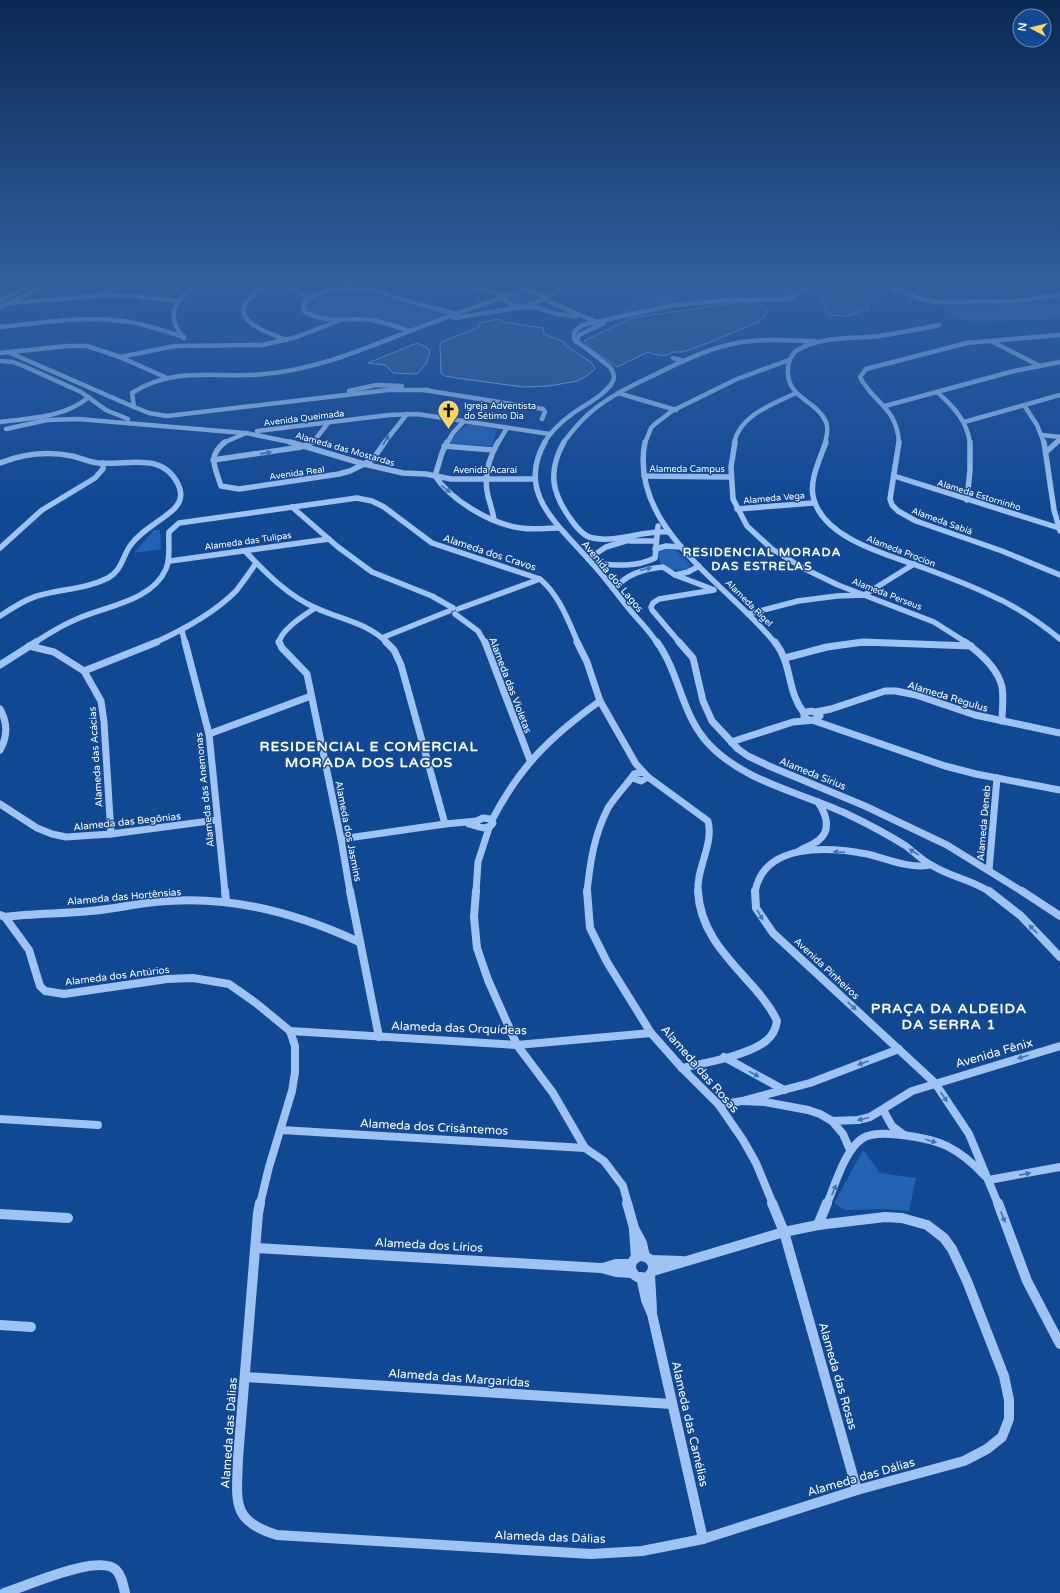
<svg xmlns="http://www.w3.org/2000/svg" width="1060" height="1593" font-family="'Varela Round',sans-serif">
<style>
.green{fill:#2362b3}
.water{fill:#2d568e;stroke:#91bff6}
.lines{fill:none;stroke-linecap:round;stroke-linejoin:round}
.minor-far4{stroke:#9fc4f3;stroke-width:4.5}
.minor-far3{stroke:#9fc4f3;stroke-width:5.5}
.minor-far2{stroke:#9fc4f3;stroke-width:7}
.minor-far1{stroke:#9fc4f3;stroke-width:8}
.minor{stroke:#9fc4f3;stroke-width:10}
.oneway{fill:#4373b5}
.labels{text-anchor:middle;stroke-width:3;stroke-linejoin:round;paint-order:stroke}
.far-poi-label{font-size:9px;fill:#fff;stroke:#114894;text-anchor:start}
.far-street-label{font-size:9px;fill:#fff;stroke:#114894}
.street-label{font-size:10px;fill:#fff;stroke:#114894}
.far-district-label{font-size:12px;font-weight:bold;letter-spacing:1px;fill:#fff;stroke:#114894}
.near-street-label{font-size:12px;fill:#fff;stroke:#114894}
.district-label{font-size:14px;font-weight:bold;letter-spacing:1px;fill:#fff;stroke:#114894}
</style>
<rect width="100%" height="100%" fill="#114894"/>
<g class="green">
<polygon points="720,282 807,282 792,294 774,300 676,303 605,317 638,302 656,297"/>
<path d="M364 290 439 311 444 313V315L410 328 373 319H326L307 310 305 306C318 288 344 291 364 290Z"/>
<path d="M526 292H531L541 297 540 299C525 304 521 307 506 299L509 297Z"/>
<polygon points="1060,298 1060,317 1044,320 966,322 946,311 954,306 1016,304"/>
<polygon points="468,424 497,429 492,446 446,443"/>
<polygon points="154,530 160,530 161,549 134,553"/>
<path d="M662 548 676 550 691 565 688 569C674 572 656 569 658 550Z"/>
<polygon points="863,1150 880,1173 916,1178 909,1211 887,1209 845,1210 834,1203"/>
</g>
<g class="water">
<polygon points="845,286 861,286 884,293 867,306 867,310 845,316 829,315 822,302 832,288"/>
<path d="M741 302 758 304 767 311 764 317 758 322 708 343 683 352H673C666 358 655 355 648 352L617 367 592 350 584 341 631 318Z"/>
<polygon points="498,319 503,322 543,328 544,334 565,342 565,345 592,363 595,369 585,377 577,381 549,386 523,387 457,378 445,376 441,373 440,345 442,342 477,328 479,326 478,323"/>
<polygon points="417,343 426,347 430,351 426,364 417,374 393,373 385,365 368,363"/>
</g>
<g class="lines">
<g class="minor-far4">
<path d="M276 282C266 287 254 292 247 301 231 322 273 335 287 340"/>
<polyline points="281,282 309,298"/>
<polyline points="360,282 394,297 456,314"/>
<polyline points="446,282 505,295 505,301 516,306 539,308 556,314 576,316"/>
<polyline points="569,282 615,284 648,282"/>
<polyline points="879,282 921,299 937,302 1017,301 1060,295"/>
<polyline points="972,282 1045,282"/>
<path d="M372 289C349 288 322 287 304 303V311C326 325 347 317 371 320 384 322 397 327 410 331"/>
<polyline points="525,290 540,294 552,303 597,322"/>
<polyline points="100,296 126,282"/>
<polyline points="0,301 37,282"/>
<polyline points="8,303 99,296 134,296 179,301"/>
<polyline points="0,307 52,282"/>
<polyline points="454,318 523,307 545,299 570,282"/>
<path d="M0 327C40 323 82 316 122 321 143 323 164 331 184 337"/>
<path d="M184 338C162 313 178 297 202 282"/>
<polyline points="991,341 1038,365"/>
<polyline points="576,342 579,335 604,323"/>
<polyline points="8,352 134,407 149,413 167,416 388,390 428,390"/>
<polyline points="0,353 67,346 87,346 120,357 165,377"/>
<polyline points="120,357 175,346 262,345 297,337 338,321"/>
<polyline points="673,358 683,361"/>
<polyline points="0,361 13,362 26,367 81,392 106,410 128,419"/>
<polyline points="424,390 543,409 545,412 542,419"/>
<polyline points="349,391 376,385 402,386"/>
<polyline points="618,393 676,410"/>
<path d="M938 393C954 407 967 421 970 443"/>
<polyline points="1024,405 1037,425 1044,443"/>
<polyline points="885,406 1014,371 1060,362"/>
<path d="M134 407 132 393C176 365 216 379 265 374 315 370 364 349 410 331 457 313 503 296 551 282"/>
<path d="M0 422C31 418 64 418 89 397"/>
<polyline points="964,422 1060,395"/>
<polyline points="6,429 47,420 78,419 244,433"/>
<polyline points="257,431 389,415 417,414 550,434"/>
<polyline points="1042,435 1060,437"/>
<polyline points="223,443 246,433 295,443"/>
<polyline points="311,443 314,441 328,423"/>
<polyline points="384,443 407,414"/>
<polyline points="447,443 453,433 464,421"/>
<polyline points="498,443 507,428"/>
<path d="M544 443C551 431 561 422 572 414 583 406 607 394 613 381 615 376 613 371 610 367L574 339V332L582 325 675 305 731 300H780L793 297 815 282"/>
<path d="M563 443C572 431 581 420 592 411 610 396 631 386 652 376 681 362 710 347 742 342 766 338 791 341 815 341"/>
<polyline points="645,443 651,428 655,424 672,411 737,379 789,360"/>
<path d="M734 443C740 415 773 404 796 393"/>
<path d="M825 443C827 436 829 428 826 422 816 399 785 399 788 367 789 361 791 355 796 351 819 336 853 339 879 336 899 333 919 329 939 325"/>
<path d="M899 443C897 407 874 404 860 377L866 369 967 343 1060 335"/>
<polyline points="1056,443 1060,439"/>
</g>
<g class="minor-far3">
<path d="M225 442C207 456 215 467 221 486L239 489 339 474 350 471 364 464"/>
<polyline points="290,442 364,464"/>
<path d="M447 442 442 453 435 476C452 501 491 524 521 528 533 530 546 528 558 528"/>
<path d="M545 442C515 494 560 526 591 562 607 579 620 599 636 617 643 625 651 633 657 643"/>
<path d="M564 442C547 472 552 494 572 521 577 528 584 537 593 538 618 543 643 530 669 532"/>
<path d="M645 442C628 528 729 585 775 643"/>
<polyline points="735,442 731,467 733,499 747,526 772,549 803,568 838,585 934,622 967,643"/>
<path d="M826 442C820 459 808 482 814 500 826 540 889 555 924 568 945 576 967 584 988 594 1014 605 1038 621 1060 639"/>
<polyline points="899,442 890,499 892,505 898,511 916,521 1002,551 1060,575"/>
<polyline points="1044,442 1054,510 1060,531"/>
<polyline points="444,446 493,450"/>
<polyline points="1046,452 1057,442"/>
<polyline points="213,460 301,447 313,442"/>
<path d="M0 463C23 454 48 451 72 456 81 458 89 462 98 463 126 466 162 451 178 484 183 494 181 502 174 509 160 522 141 530 130 546 122 558 122 570 108 578 86 589 61 589 37 596 24 600 12 608 0 616"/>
<polyline points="364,464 403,473 426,474 451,479 535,479"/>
<polyline points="364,464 373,459 385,442"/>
<polyline points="644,476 730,477"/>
<polyline points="894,476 1059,528"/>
<polyline points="967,500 970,470 970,442"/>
<polyline points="292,507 338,547 372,572 432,596 453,608"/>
<polyline points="737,509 813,503"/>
<path d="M494 520C493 512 490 504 488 496 483 476 489 458 498 442"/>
<polyline points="632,536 630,541 656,541"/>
<polyline points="0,548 42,510 95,478 103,469 103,463"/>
<polyline points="655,549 666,546 681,547"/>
<path d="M245 551C266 573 288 596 316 608 339 619 369 623 387 643"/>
<polyline points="588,559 606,547 629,540"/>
<polyline points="170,561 329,539"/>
<path d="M592 563C613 565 635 568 655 558L658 526"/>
<polyline points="675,575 688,572 699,566"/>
<path d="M614 589C627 574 643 569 663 567L675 575 712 589"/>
<polyline points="458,609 540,579"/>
<polyline points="455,614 478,631 485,643"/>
<polyline points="748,614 798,601 837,596 864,595 914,564"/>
<polyline points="182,631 185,643"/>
<polyline points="384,637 449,611"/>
<path d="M34 643C48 634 62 625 77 619 106 606 152 601 166 569 171 557 168 544 169 532L179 523 357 498 372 501 384 507 432 543 540 579C559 595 568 620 578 643"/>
<path d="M154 643C183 630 213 614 236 591 243 582 250 572 256 563"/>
<path d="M279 643C280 630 305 615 315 608"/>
<polyline points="680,643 652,610 651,607 653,603 659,599 714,590"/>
<polyline points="859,643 878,643"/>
</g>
<g class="minor-far2">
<polyline points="185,642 209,734 225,892"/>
<polyline points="279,642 282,648 307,674 341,839 350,892"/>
<polyline points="386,642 394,650 401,665 445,824"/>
<polyline points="485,642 530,760"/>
<polyline points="577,642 587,662 600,701 636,764 648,777 641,781 633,778 634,774 643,772"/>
<path d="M657 642C679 672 681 712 706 741 741 781 799 792 845 813 866 823 887 834 906 846 915 853 923 861 933 866 951 877 972 880 990 892"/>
<polyline points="679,642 693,658 703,701 712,721 738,749 748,756 769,766 865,806 947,845 1023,892"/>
<path d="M775 642C793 665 786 690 804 713"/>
<path d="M965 642C980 653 998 668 1002 687 1004 698 1002 710 1002 721"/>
<polyline points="29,646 54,652 84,671 101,701 104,722 111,834"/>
<polyline points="785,658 827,647 863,642 971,646"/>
<polyline points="0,665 36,642"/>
<polyline points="84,671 157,642"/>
<path d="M0 709C8 723 8 736 0 750"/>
<polyline points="816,712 831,709 885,691 896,691 916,695 975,715 1060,733"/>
<polyline points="812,720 945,766 976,774 1060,790"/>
<polyline points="209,734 311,696"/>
<path d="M731 742 793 722 815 720 820 716C815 711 811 710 804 713V717L809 720"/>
<path d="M648 777 708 821C714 845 696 868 698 892"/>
<polyline points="0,804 37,828 52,834 66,837 111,834 217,820"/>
<path d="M492 820C520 766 551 736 600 701"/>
<path d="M469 824C478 826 487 832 493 823L490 819 483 818 477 821 476 825"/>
<polyline points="341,839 445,824 477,821"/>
<path d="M799 851C805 847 813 845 819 840 832 829 826 814 818 802"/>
<polyline points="989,870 997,778"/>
<polyline points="476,892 478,862 489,828"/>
<path d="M587 892C590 863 594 835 608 808 615 797 625 786 633 776"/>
<path d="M755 892C764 842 829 847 867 854 888 859 909 869 930 865"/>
</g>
<g class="minor-far1">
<polyline points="225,891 226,901"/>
<polyline points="350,891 379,1037"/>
<polyline points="476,891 474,917 477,948 488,980 517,1045 553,1093 585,1148 604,1161 623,1186 628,1204"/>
<polyline points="587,891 590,928 607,962 651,1033 682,1068 719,1105 743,1140 756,1163 773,1204"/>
<polyline points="755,891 756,908 773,933 935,1083 969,1134 998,1204"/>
<polyline points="989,891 1021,916 1060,957"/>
<polyline points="1022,891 1060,916"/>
<polyline points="0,915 5,917 29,950 40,986 45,991 64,994 167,979 193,978 229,984 256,1003 290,1031"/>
<path d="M5 917C33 913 62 914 90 911 116 909 142 902 168 901 235 896 299 914 359 942"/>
<polyline points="290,1031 517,1045 651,1033"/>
<polyline points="724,1057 784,1090"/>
<path d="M682 1068C704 1063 751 1055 767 1040 773 1035 776 1028 777 1021 772 1009 764 1000 756 990 730 960 700 934 698 891"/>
<polyline points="742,1101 765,1102 808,1110 820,1114 832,1121 858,1120 870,1117 912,1091 1060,1046"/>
<polyline points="719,1105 742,1101 810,1083 899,1049"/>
<polyline points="883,1110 892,1126 904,1135"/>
<polyline points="0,1119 98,1125"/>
<polyline points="832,1121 843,1134 850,1150"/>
<polyline points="281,1130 585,1148"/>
<polyline points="989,1180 1060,1167"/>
<polyline points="260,1204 269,1167 292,1091 295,1072 295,1046 290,1031"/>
<path d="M827 1204C835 1185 845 1149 863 1138 879 1128 930 1138 947 1146 961 1153 974 1164 985 1176"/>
</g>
<g class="minor">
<path d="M260 1203 258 1213 238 1458C237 1500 230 1521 277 1535L591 1554 642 1551 703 1539 857 1490 964 1461 987 1449 1002 1437 1009 1419V1400L1004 1376 967 1281 952 1249 944 1238 927 1225 902 1218 885 1217 818 1225 784 1232 653 1271"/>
<polyline points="627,1203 634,1228 642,1243 645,1257"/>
<polyline points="772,1203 784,1232 857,1490"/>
<polyline points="998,1203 1027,1281 1060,1344"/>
<polyline points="0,1214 68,1218"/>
<polyline points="818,1225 827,1203"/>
<polyline points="634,1230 636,1258"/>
<polyline points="256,1248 601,1268 616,1272 633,1273"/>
<circle cx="642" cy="1267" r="11"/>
<polyline points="650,1260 682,1261"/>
<polyline points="603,1268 616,1264 631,1264"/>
<polyline points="650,1275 652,1310"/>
<polyline points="641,1277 646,1300 652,1314 703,1539"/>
<polyline points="0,1325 31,1327"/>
<polyline points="245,1377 672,1404"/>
<path d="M4 1593C27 1586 99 1553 116 1570 122 1576 123 1585 125 1593"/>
</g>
</g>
<defs><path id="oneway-solid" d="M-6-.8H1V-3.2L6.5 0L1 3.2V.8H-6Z"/></defs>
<g class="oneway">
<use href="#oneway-solid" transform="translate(386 440) rotate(-59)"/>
<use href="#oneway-solid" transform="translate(266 453) rotate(-8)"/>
<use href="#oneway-solid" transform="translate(446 489) rotate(38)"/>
<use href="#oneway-solid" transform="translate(646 569) rotate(-13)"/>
<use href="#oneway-solid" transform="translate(839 852) rotate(-176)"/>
<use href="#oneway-solid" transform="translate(914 852) rotate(-148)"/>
<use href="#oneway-solid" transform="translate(760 915) rotate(60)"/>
<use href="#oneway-solid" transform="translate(1033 929) rotate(-135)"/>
<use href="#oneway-solid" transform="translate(852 1006) rotate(43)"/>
<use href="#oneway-solid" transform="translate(1023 1057) rotate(164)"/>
<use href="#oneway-solid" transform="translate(863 1063) rotate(160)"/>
<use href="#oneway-solid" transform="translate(754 1074) rotate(29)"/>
<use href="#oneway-solid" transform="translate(944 1097) rotate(57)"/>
<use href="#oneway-solid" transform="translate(863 1119) rotate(166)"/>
<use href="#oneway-solid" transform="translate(931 1141) rotate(16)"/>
<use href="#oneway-solid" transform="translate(1025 1174) rotate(-11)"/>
<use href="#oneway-solid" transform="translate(834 1190) rotate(-67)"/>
<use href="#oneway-solid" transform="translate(1003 1217) rotate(69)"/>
</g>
<linearGradient id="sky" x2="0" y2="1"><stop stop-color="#092851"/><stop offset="0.56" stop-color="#325e9f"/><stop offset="1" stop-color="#325e9f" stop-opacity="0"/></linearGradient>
<rect width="1060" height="505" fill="url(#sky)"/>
<defs>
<symbol id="church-pin" viewBox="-11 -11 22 30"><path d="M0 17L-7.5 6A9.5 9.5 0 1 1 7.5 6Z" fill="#ffd461" stroke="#114894"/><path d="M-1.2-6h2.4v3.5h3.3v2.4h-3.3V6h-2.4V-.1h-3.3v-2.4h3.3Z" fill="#111"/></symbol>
</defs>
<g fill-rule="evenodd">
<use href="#church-pin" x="436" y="398" width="25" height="34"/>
</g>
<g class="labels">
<g class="far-poi-label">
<text x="464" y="409">Igreja Adventista<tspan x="464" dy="10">do Sétimo Dia</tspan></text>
</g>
<g class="far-street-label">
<text transform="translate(304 418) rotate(-7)" y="3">Avenida Queimada</text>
<text transform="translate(345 449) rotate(16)" y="3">Alameda das Mostardas</text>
<text x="687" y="472">Alameda Campus</text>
<text x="485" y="473">Avenida Acaraí</text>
<text transform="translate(297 473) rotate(-8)" y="3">Avenida Real</text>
<text transform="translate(979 495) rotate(17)" y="3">Alameda Estorninho</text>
<text transform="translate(774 498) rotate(-5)" y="3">Alameda Vega</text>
<text transform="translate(942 521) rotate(20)" y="3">Alameda Sabiá</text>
<text transform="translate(248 541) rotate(-8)" y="3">Alameda das Tulipas</text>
<text transform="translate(901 551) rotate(21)" y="3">Alameda Procion</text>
<text transform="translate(887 594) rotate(21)" y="3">Alameda Perseus</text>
<text transform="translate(749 603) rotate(45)" y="3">Alameda Rigel</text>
</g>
<g class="street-label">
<text transform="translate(490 552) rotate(18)" y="4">Alameda dos Cravos</text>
<text transform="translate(613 576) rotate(50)" y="4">Avenida dos Lagos</text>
<text transform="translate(511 685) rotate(69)" y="4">Alameda das Violetas</text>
<text transform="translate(948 696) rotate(17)" y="4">Alameda Regulus</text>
<text transform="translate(95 757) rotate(-94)" y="4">Alameda das Acácias</text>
<text transform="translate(813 773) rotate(22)" y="4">Alameda Sirius</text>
<text transform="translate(204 790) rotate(-96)" y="4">Alameda das Anemonas</text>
<text transform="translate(127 821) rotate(-6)" y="4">Alameda das Begônias</text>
<text transform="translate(983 823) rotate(-85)" y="4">Alameda Deneb</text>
<text transform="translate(349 831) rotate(79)" y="4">Alameda dos Jasmins</text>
<text transform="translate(124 896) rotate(-5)" y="4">Alameda das Hortênsias</text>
<text transform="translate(827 968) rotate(43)" y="4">Avenida Pinheiros</text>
<text transform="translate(117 975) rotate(-7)" y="4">Alameda dos Antúrios</text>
</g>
<g class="far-district-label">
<text x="762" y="556">RESIDENCIAL MORADA<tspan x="762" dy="14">DAS ESTRELAS</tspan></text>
</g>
<g class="near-street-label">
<text transform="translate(459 1028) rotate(2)" y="4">Alameda das Orquídeas</text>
<text transform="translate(994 1053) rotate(-16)" y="4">Avenida Fênix</text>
<text transform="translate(700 1069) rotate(49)" y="4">Alameda das Rosas</text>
<text transform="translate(434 1127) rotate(3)" y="4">Alameda dos Crisântemos</text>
<text transform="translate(429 1245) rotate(3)" y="4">Alameda dos Lírios</text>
<text transform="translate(838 1376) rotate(74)" y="4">Alameda das Rosas</text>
<text transform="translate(459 1378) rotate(4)" y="4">Alameda das Margaridas</text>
<text transform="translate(690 1424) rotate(77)" y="4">Alameda das Camélias</text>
<text transform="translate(229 1433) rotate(-86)" y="4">Alameda das Dálias</text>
<text transform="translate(861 1477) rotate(-16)" y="4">Alameda das Dálias</text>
<text transform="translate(550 1537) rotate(2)" y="4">Alameda das Dálias</text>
</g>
<g class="district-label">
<text x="369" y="751">RESIDENCIAL E COMERCIAL<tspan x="369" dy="16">MORADA DOS LAGOS</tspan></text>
<text x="949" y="1013">PRAÇA DA ALDEIDA<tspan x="949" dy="16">DA SERRA 1</tspan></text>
</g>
</g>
<g transform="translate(1032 28) rotate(277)"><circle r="19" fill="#114894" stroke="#7091bf"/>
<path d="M0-3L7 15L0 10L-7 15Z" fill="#ffd461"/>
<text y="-6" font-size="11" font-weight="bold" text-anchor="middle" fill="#ffffff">N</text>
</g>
</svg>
